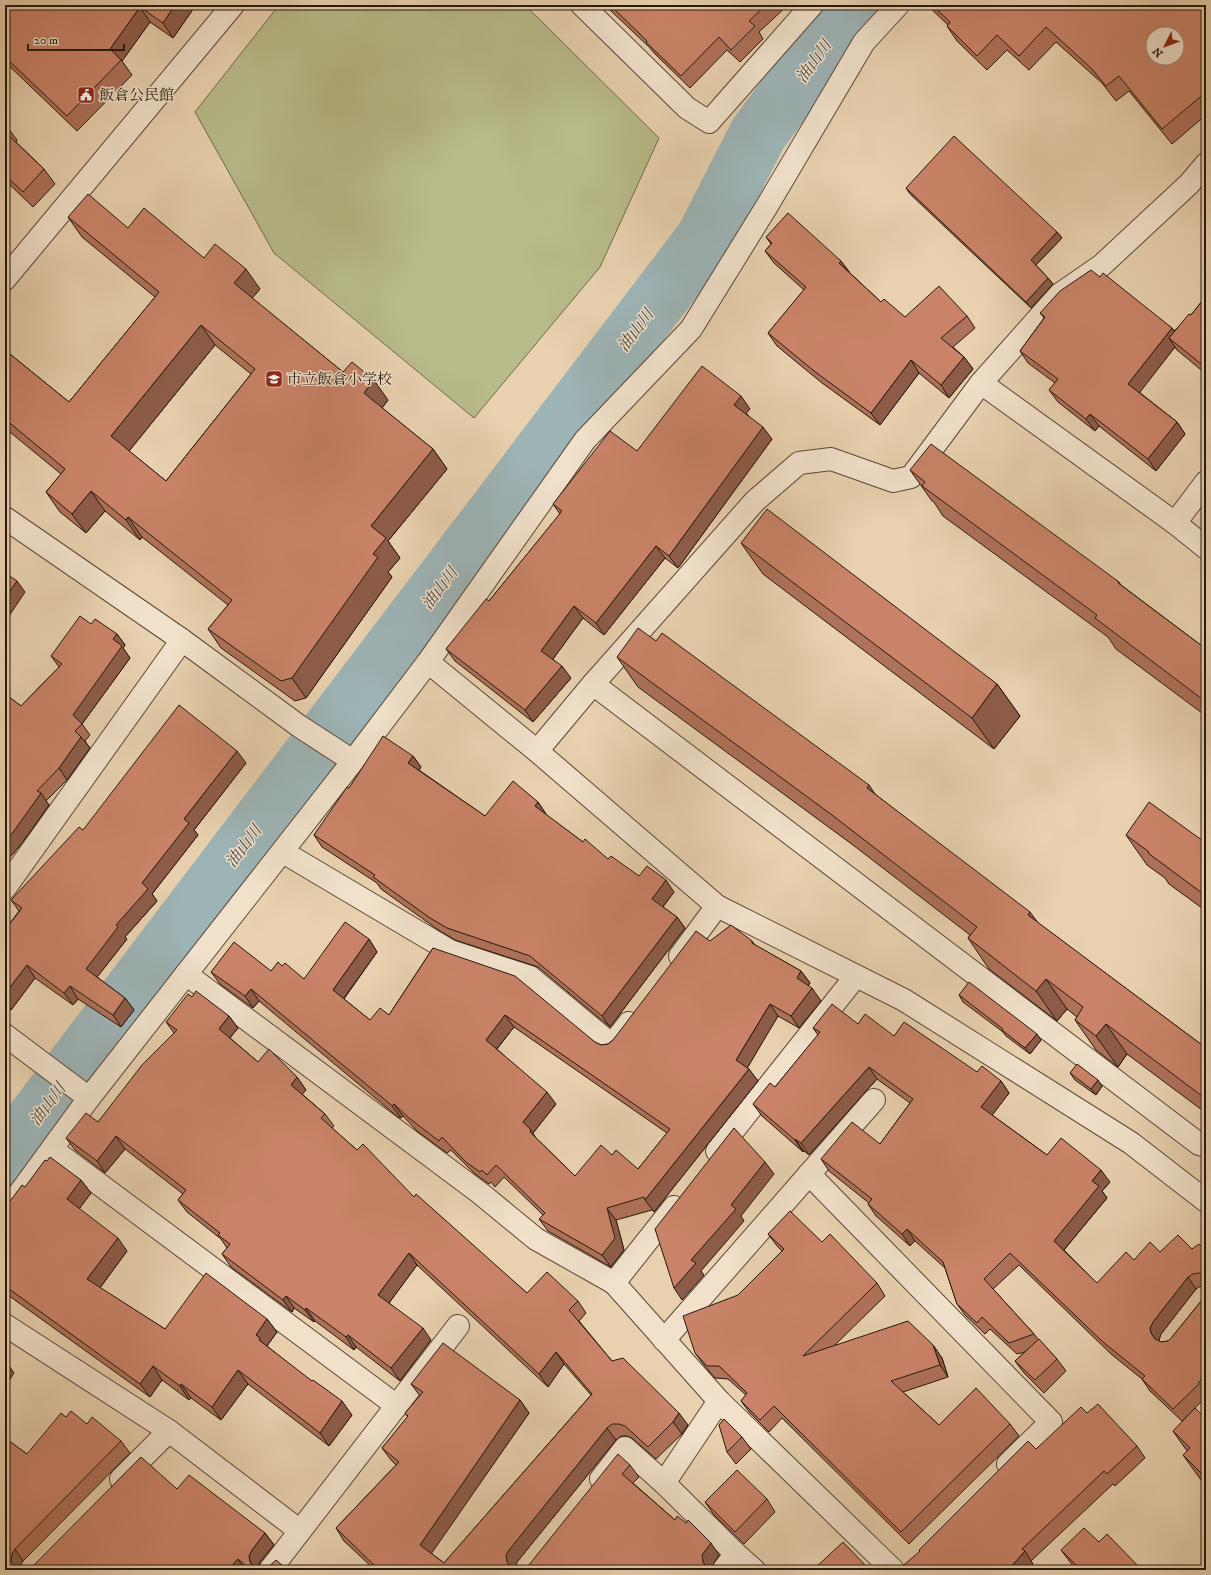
<svg xmlns="http://www.w3.org/2000/svg" width="1211" height="1575" font-family="'IM FELL DW Pica','Noto Serif JP',serif">
<style>
.green{fill:#b8bb8a;stroke:#6f6a4c}
.lines{fill:none;stroke-linecap:round;stroke-linejoin:round}
.river{stroke:#9db4b7;stroke-width:58}
.street-casing{stroke:#574736;stroke-width:24}
.street{stroke:#f1e1cb;stroke-width:22}
.wall{fill:#ae7159;stroke:#26190d;fill-rule:evenodd}
.shaded-wall{fill:#8d5c49;stroke:#26190d}
.building{fill:#ca8368;stroke:#26190d;fill-rule:evenodd}
.labels{text-anchor:middle;stroke-width:3;stroke-linejoin:round;paint-order:stroke}
.poi-label{font-size:15px;fill:#26190d;stroke:#f1e1cb;text-anchor:start}
.water-label{font-size:16px;font-style:italic;fill:#4a4840;stroke:#f1e1cb}
</style>
<rect width="100%" height="100%" fill="#e9d1af"/>
<filter id="stains"><feTurbulence type="fractalNoise" baseFrequency=".005" numOctaves="4"/><feColorMatrix values="0 0 0 0 .2 0 0 0 0 .09 0 0 0 0 .02 0 0 0 .5 -.17"/></filter>
<radialGradient id="worn" r=".72"><stop offset=".6" stop-color="#630" stop-opacity="0"/><stop offset="1" stop-color="#630" stop-opacity=".3"/></radialGradient>
<polygon class="green" points="279,5 525,5 659,138 600,267 474,418 274,253 195,112"/>
<g class="lines">
<polyline class="river" points="5,1159 705,238 758,134 854,5"/>
<defs>
<g id="street">
<polyline points="582,5 687,108 709,122 812,5"/>
<polyline points="5,279 233,5"/>
<polyline points="981,383 1175,523 1206,548"/>
<polyline points="5,518 182,640 299,726 353,761"/>
<polyline points="1175,523 1206,482"/>
<polyline points="428,662 585,440 691,329 767,206 864,42 898,5"/>
<polyline points="593,684 755,501 799,463 831,459 893,481 911,477 981,383 1060,294 1102,265 1189,184 1206,164"/>
<polyline points="537,751 717,906 904,1000 1131,1143 1206,1201"/>
<polyline points="283,852 450,951 530,977 612,1045 629,1023"/>
<polyline points="5,888 182,640"/>
<polyline points="680,956 717,906"/>
<polyline points="186,974 480,1193 536,1239 614,1283 719,1401 893,1570"/>
<polyline points="5,1035 89,1098"/>
<polyline points="52,1149 397,1406"/>
<polyline points="717,1151 856,976"/>
<polyline points="809,1174 1051,1422 1008,1464"/>
<polyline points="5,1213 89,1098 353,761 428,662 537,751 593,684 1199,1144 1206,1146"/>
<polyline points="614,1283 674,1207"/>
<polyline points="5,1325 169,1431"/>
<polyline points="664,1340 874,1100"/>
<polyline points="121,1479 169,1431 300,1531"/>
<polyline points="601,1479 625,1448 664,1483 719,1401"/>
<polyline points="664,1483 736,1554"/>
<polyline points="270,1570 458,1326"/>
<polyline points="723,1570 736,1554 754,1570"/>
</g>
</defs>
<use href="#street" class="street-casing"/>
<use href="#street" class="street"/>
</g>
<g class="wall">
<polygon points="5,5 196,5 173,38 150,22 122,61 132,75 77,131 5,62"/>
<polygon points="603,5 788,5 759,32 763,39 740,62 727,50 690,88 655,54 649,47 609,9 608,10"/>
<polygon points="927,5 1206,5 1206,115 1172,144 1129,91 1116,101 1102,83 1056,42 1029,70 1007,50 987,70 957,41 947,26 948,25"/>
<polygon points="5,124 17,140 16,142 44,169 55,184 33,207 5,180"/>
<polygon points="906,188 1057,232 1062,238 1036,265 1048,278 1053,284 1031,308 910,194"/>
<path d="M68 217 128 228 204 258 260 289 252 298 343 372 388 400 382 408 433 449 447 469 388 541 400 558 388 572 392 577 306 698 295 701 221 648 208 629 228 605 142 537 140 540 105 511 86 533 60 512 46 492 61 474 5 428V350L69 402 155 297 82 237ZM215 345 251 374 166 481 129 451Z"/>
<polygon points="766,237 841,261 850,273 881,302 905,317 967,316 975,328 953,347 964,357 973,369 949,398 919,373 880,425 822,383 777,346 768,333 804,290 774,263 765,251 771,244"/>
<polygon points="1100,277 1172,328 1174,331 1191,315 1206,296 1206,374 1177,350 1175,347 1139,392 1177,422 1185,434 1156,471 1099,426 1095,431 1058,402 1049,390 1055,383 1028,363 1020,351 1044,318 1040,313"/>
<polygon points="750,409 746,413 772,439 678,568 665,558 604,635 583,618 553,659 571,678 533,722 455,661 446,649 489,601 560,514 553,504 637,451"/>
<polygon points="910,470 1119,582 1121,585 1206,649 1206,716 1116,649 1108,637 943,516 934,502 932,501"/>
<polygon points="741,543 997,684 1020,716 994,749 763,574"/>
<polygon points="91,624 117,634 125,645 123,648 130,658 82,724 90,735 85,741 90,748 67,780 46,801 49,805 22,843 5,863 5,694 21,706 59,667 51,656"/>
<polygon points="656,641 875,794 1038,923 1206,1048 1206,1113 1127,1054 1118,1067 1096,1050 1075,1020 1077,1017 1067,1009 1057,1021 989,969 968,938 970,935 853,845 638,687 617,657"/>
<polygon points="413,756 421,767 419,770 485,816 538,802 546,814 545,814 583,842 608,859 639,876 674,892 663,907 677,917 685,928 610,1027 538,967 455,940 437,929 381,889 377,883 322,847 314,835 349,788"/>
<polygon points="246,763 194,830 198,835 152,894 157,901 125,937 127,939 97,977 125,998 134,1010 121,1027 78,999 73,1005 35,978 11,1010 5,1005 5,930 19,911 11,900 83,830"/>
<polygon points="1126,835 1206,843 1206,911 1169,884 1165,878 1147,865"/>
<path d="M369 939 377 952 344 999 370 1020 389 1015 433 948 595 1042 601 1045 608 1044 613 1040 710 941H752L755 945 801 971 810 983 808 986 821 1001 799 1028 778 1016 747 1067 758 1081 654 1212 652 1210 616 1220 624 1250 611 1267 548 1231 539 1219 543 1215 504 1177 495 1187 491 1182 489 1184 475 1174 451 1150 447 1153 417 1131 403 1116 401 1118 398 1117 259 1001 253 1008 220 984 211 972 271 971 282 966 304 979ZM514 1027 667 1133 638 1169 612 1155 575 1176 536 1138 533 1133 556 1104 497 1049Z"/>
<polygon points="959,995 1041,1040 1030,1054 1006,1036 1003,1032 963,1002"/>
<polygon points="192,997 229,1016 238,1028 230,1038 258,1062 297,1077 306,1090 302,1094 325,1114 334,1126 332,1128 357,1150 414,1197 527,1293 578,1301 586,1313 579,1321 612,1361 688,1425 682,1434 656,1459 633,1439 628,1436 621,1436 616,1440 517,1562 515,1568 515,1569 517,1570 375,1570 344,1541 336,1528 396,1465 391,1460 382,1448 408,1417 405,1413 420,1396 411,1384 520,1400 529,1413 431,1553 444,1563 591,1395 564,1364 548,1387 417,1265 389,1303 431,1340 400,1381 356,1347 354,1350 315,1321 314,1322 294,1308 292,1312 231,1267 222,1254 227,1248 221,1239 187,1212 178,1200 183,1194 125,1149 105,1173 75,1150 66,1138 98,1122 174,1033 166,1022"/>
<polygon points="858,1024 894,1036 977,1072 1001,1081 1009,1093 992,1115 1047,1155 1110,1182 1102,1191 1107,1198 1064,1250 1097,1283 1134,1260 1160,1252 1192,1249 1206,1250 1206,1285 1201,1286 1196,1289 1161,1334 1159,1340 1159,1341 1161,1342 1168,1341 1172,1337 1206,1295 1206,1397 1182,1421 1150,1391 1142,1379 1111,1354 1019,1265 993,1289 1034,1334 1038,1339 1057,1359 1066,1371 1044,1393 1024,1373 1015,1361 1025,1352 1017,1354 990,1329 985,1334 965,1315 957,1304 945,1268 915,1241 910,1246 876,1216 868,1204 869,1203 829,1171 821,1159 880,1144 910,1103 877,1079 809,1155 804,1151 803,1152 762,1116 753,1104 775,1087 818,1035 813,1028"/>
<polygon points="1070,1073 1102,1086 1096,1095 1075,1080"/>
<polygon points="81,1180 91,1193 79,1209 127,1251 100,1288 165,1329 267,1319 277,1332 267,1346 352,1415 329,1446 248,1384 221,1420 191,1398 189,1400 162,1380 150,1397 5,1293 5,1208 25,1187"/>
<polygon points="768,1234 822,1242 877,1283 885,1296 835,1345 933,1345 942,1358 948,1377 903,1392 939,1425 1010,1424 1019,1436 909,1544 782,1418 769,1432 750,1413 741,1401 746,1395 728,1379 715,1378 704,1365 695,1353 782,1251 777,1246"/>
<polygon points="1087,1413 1137,1446 1145,1458 1115,1486 1113,1484 1031,1561 1033,1564 920,1551 919,1550 1036,1449"/>
<polygon points="66,1417 87,1424 121,1441 130,1453 23,1561 20,1566 20,1570 26,1570 177,1489 265,1533 274,1545 260,1562 258,1568 258,1569 259,1570 8,1570 5,1568 5,1438 27,1454"/>
<polygon points="1206,1419 1206,1487 1183,1455 1187,1451 1173,1431"/>
<polygon points="742,1437 751,1449 736,1464 727,1452"/>
<polygon points="630,1465 639,1477 633,1483 675,1520 719,1555 711,1568 711,1569 712,1570 523,1569 528,1566"/>
<polygon points="767,1499 775,1512 744,1544 714,1515 705,1502"/>
<polygon points="1099,1542 1142,1570 1076,1570 1061,1550"/>
</g>
<g class="shaded-wall">
<polygon points="175,5 196,5 173,38 163,23"/>
<polygon points="140,7 150,22 122,61 110,49"/>
<polygon points="1057,232 1062,238 1035,266 1031,260"/>
<polygon points="841,261 850,273 839,263"/>
<polygon points="246,269 260,289 248,303 234,283"/>
<polygon points="1048,278 1053,284 1031,308 1026,302"/>
<polygon points="201,325 215,345 125,456 111,436"/>
<polygon points="1172,328 1180,340 1169,338 1175,347 1137,396 1128,384"/>
<polygon points="964,357 973,369 949,398 941,385"/>
<polygon points="911,360 919,373 880,425 871,413"/>
<polygon points="374,380 388,400 378,413 364,393"/>
<polygon points="741,396 750,409 743,417 734,405"/>
<polygon points="1090,414 1099,426 1095,431 1086,419"/>
<polygon points="1177,422 1185,434 1156,471 1148,459"/>
<polygon points="763,427 772,439 678,568 669,556"/>
<polygon points="433,449 447,469 388,541 400,558 388,572 392,577 306,698 292,678 373,554 371,526"/>
<polygon points="91,491 105,511 86,533 72,514"/>
<polygon points="128,517 142,537 140,540 126,520"/>
<polygon points="656,546 665,558 604,635 596,623"/>
<polygon points="17,581 25,592 5,622 5,598"/>
<polygon points="574,606 583,618 550,663 541,651"/>
<polygon points="117,634 125,645 123,648 130,658 82,724 73,715 113,639"/>
<polygon points="562,666 571,678 533,722 525,710"/>
<polygon points="997,684 1020,716 994,749 972,718"/>
<polygon points="81,737 90,748 67,780 59,768"/>
<polygon points="237,751 246,763 194,830 198,835 152,894 157,901 125,937 127,939 94,981 86,969 116,925 142,883 184,819"/>
<polygon points="413,756 421,767 416,774 408,763"/>
<polygon points="869,785 890,816 867,788"/>
<polygon points="41,793 49,805 22,843 5,863 5,842"/>
<polygon points="538,802 546,814 543,817 535,806"/>
<polygon points="666,880 674,892 660,910 652,899"/>
<polygon points="1030,912 1052,942 1028,915"/>
<polygon points="677,917 685,928 610,1027 602,1016"/>
<polygon points="369,939 377,952 341,1002 333,990"/>
<polygon points="27,965 35,978 11,1010 5,1001 5,994"/>
<polygon points="801,971 810,983 805,990 797,978"/>
<polygon points="1046,979 1067,1009 1057,1021 1036,991"/>
<polygon points="70,986 78,999 73,1005 64,993"/>
<polygon points="812,988 821,1001 799,1028 791,1016"/>
<polygon points="251,989 259,1001 253,1008 245,996"/>
<polygon points="125,998 134,1010 121,1027 113,1015"/>
<polygon points="770,1004 778,1016 745,1072 736,1060"/>
<polygon points="505,1015 514,1027 494,1052 486,1040"/>
<polygon points="229,1016 238,1028 227,1041 219,1029"/>
<polygon points="1106,1024 1127,1054 1118,1067 1096,1036"/>
<polygon points="1037,1034 1041,1040 1030,1054 1025,1048"/>
<polygon points="869,1067 877,1079 809,1155 801,1143"/>
<polygon points="749,1069 758,1081 654,1212 645,1200"/>
<polygon points="297,1077 306,1090 300,1097 291,1085"/>
<polygon points="1098,1080 1102,1086 1096,1095 1091,1089"/>
<polygon points="1001,1081 1009,1093 990,1118 981,1107"/>
<polygon points="547,1092 556,1104 533,1133 523,1122"/>
<polygon points="394,1104 403,1116 401,1118 392,1106"/>
<polygon points="116,1136 125,1149 105,1173 97,1161"/>
<polygon points="795,1139 804,1151 803,1152 795,1140"/>
<polygon points="765,1162 774,1174 741,1216 744,1221 701,1271 704,1275 682,1300 674,1288 691,1260 731,1205"/>
<polygon points="1101,1170 1110,1182 1102,1191 1107,1198 1062,1252 1054,1241 1092,1181"/>
<polygon points="81,1180 91,1193 76,1213 67,1199"/>
<polygon points="607,1208 616,1220 624,1250 611,1267 602,1255"/>
<polygon points="907,1229 915,1241 910,1246 902,1234"/>
<polygon points="118,1238 127,1251 96,1293 87,1279"/>
<polygon points="409,1253 417,1265 386,1307 378,1295"/>
<polygon points="1188,1277 1196,1289 1161,1334 1159,1340 1159,1345 1151,1333 1150,1328 1153,1322"/>
<polygon points="286,1296 294,1308 292,1312 283,1300"/>
<polygon points="306,1308 315,1321 314,1322 305,1310"/>
<polygon points="267,1319 277,1332 266,1347 269,1353 256,1335"/>
<polygon points="423,1328 431,1340 400,1381 391,1368"/>
<polygon points="348,1335 356,1347 354,1350 346,1337"/>
<polygon points="933,1345 942,1358 948,1377 940,1365"/>
<polygon points="556,1352 564,1364 548,1387 539,1374"/>
<polygon points="6,1361 14,1373 5,1387 5,1362"/>
<polygon points="153,1366 162,1380 150,1397 140,1384"/>
<polygon points="238,1370 248,1384 221,1420 212,1407"/>
<polygon points="181,1384 191,1398 189,1400 180,1386"/>
<polygon points="520,1400 529,1413 429,1557 420,1545"/>
<polygon points="342,1401 352,1415 329,1446 320,1433"/>
<polygon points="679,1413 688,1425 682,1434 673,1422"/>
<polygon points="607,1428 616,1440 517,1562 515,1568 515,1570 512,1570 507,1562 506,1555 509,1550"/>
<polygon points="265,1533 274,1545 260,1562 258,1568 258,1570 255,1570 250,1562 249,1556 252,1550"/>
<polygon points="711,1543 719,1555 711,1568 711,1570 708,1570 703,1562 702,1555"/>
<polygon points="15,1549 23,1561 20,1566 20,1570 17,1570 11,1561 12,1554"/>
<polygon points="1025,1551 1033,1564 1028,1570 1008,1570"/>
<polygon points="238,1559 245,1570 228,1570"/>
</g>
<g class="building">
<polygon points="5,5 175,5 163,23 140,7 110,49 121,60 67,116 5,57"/>
<polygon points="610,5 766,5 749,21 755,26 731,50 719,37 681,76 646,42 647,41"/>
<path d="M932 5H1206V92L1162 129 1119 76 1106 86 1091 68 1046 27 1019 56 997 35 977 56 947 26 950 22ZM1153 34H1177V58H1153Z"/>
<polygon points="5,132 44,169 23,192 5,175"/>
<polygon points="954,136 1057,232 1031,260 1048,278 1026,302 906,188"/>
<path d="M88 194 128 228 144 208 204 258 215 244 246 269 234 283 343 372 352 362 374 380 364 393 433 449 371 526 386 538 373 554 378 557 292 678 281 681 208 629 232 600 128 517 126 520 91 491 72 514 46 492 65 469 5 419V350L69 402 159 292 68 217ZM201 325 255 369 166 481 111 436Z"/>
<polygon points="788,213 841,261 839,263 881,302 884,299 905,317 939,286 967,316 941,338 964,357 941,385 911,360 871,413 814,371 768,333 806,287 765,251 772,243 766,237"/>
<polygon points="1091,270 1100,277 1103,273 1172,328 1128,384 1177,422 1148,459 1090,414 1086,419 1049,390 1058,379 1020,351 1045,317 1040,313 1060,291"/>
<polygon points="1206,296 1206,368 1169,338 1189,314 1191,315"/>
<polygon points="702,366 741,396 734,405 763,427 669,556 656,546 596,623 574,606 541,651 562,666 525,710 446,649 486,599 489,601 562,511 553,504 610,431 637,451"/>
<polygon points="931,444 1119,582 1118,583 1206,649 1206,702 1095,618 1097,615 922,486 925,482 910,470"/>
<polygon points="767,509 997,684 972,718 741,543"/>
<polygon points="5,573 17,581 5,598"/>
<polygon points="80,616 91,624 95,619 117,634 113,639 122,646 73,715 82,724 75,731 81,737 59,768 37,791 41,793 14,831 5,842 5,694 21,706 62,664 51,656"/>
<polygon points="638,628 656,641 662,633 869,785 867,788 1030,912 1028,915 1206,1048 1206,1099 1106,1024 1096,1036 1075,1020 1083,1007 1046,979 1036,991 968,938 977,927 832,815 617,657"/>
<polygon points="179,705 237,751 184,819 189,823 142,883 148,889 116,925 118,927 86,969 125,998 113,1015 70,986 64,993 27,965 5,994 5,930 22,908 11,900 79,827 83,830"/>
<polygon points="383,736 413,756 408,763 485,816 513,781 538,802 535,806 583,842 585,839 608,859 611,856 639,876 647,866 666,880 652,899 677,917 602,1016 530,956 447,928 430,918 373,877 375,875 314,835 347,787 349,788"/>
<polygon points="1149,802 1206,843 1206,896 1148,853 1149,852 1126,835"/>
<path d="M345 922 369 939 333 990 370 1020 380 1008 389 1015 433 948 515 976 595 1042 601 1045 608 1044 613 1040 696 931 710 941 731 925 752 941V943L801 971 797 978 812 988 791 1016 770 1004 736 1060 749 1069 645 1200 644 1197 607 1208 615 1238 602 1255 539 1219 545 1213 496 1165 487 1175 482 1170 480 1172 466 1162 442 1137 439 1141 409 1118 394 1104 392 1106 390 1104 251 989 245 996 211 972 234 942 271 971 278 962 282 966 285 963 304 979ZM505 1015 670 1129 638 1169 616 1150 612 1155 601 1145 575 1176 530 1132 531 1130 523 1122 547 1092 486 1040Z"/>
<polygon points="969,982 1037,1034 1025,1048 1002,1030 1003,1029 959,995"/>
<polygon points="196,991 229,1016 219,1029 258,1062 269,1049 297,1077 291,1085 325,1114 321,1118 357,1150 363,1144 414,1197 416,1194 527,1293 547,1272 578,1301 569,1310 612,1361 623,1358 679,1413 673,1422 648,1447 625,1426 619,1424 612,1424 607,1428 509,1550 506,1555 507,1562 511,1568 517,1570 379,1570 336,1528 399,1462 382,1448 408,1416 405,1413 423,1392 411,1384 443,1343 520,1400 420,1545 444,1563 592,1394 556,1352 539,1374 409,1253 378,1295 423,1328 391,1368 348,1335 346,1337 306,1308 305,1310 286,1296 283,1300 222,1254 230,1244 218,1235 220,1233 178,1200 186,1190 116,1136 97,1161 66,1138 86,1113 98,1122 142,1065 177,1030 166,1022 188,994 192,997"/>
<polygon points="832,1004 858,1024 865,1014 894,1036 904,1022 977,1072 982,1066 1001,1081 981,1107 1047,1155 1061,1138 1101,1170 1092,1181 1099,1186 1054,1241 1097,1283 1126,1252 1134,1260 1150,1242 1160,1252 1178,1235 1192,1249 1199,1244 1206,1250 1206,1276 1205,1275 1199,1273 1193,1274 1188,1277 1153,1322 1150,1328 1151,1333 1155,1339 1161,1342 1168,1341 1172,1337 1206,1295 1206,1375 1198,1383 1199,1384 1173,1409 1142,1379 1145,1376 1103,1342 1010,1253 984,1279 1034,1334 1009,1343 982,1317 977,1323 957,1304 943,1262 907,1229 902,1234 868,1204 872,1199 821,1159 852,1122 880,1144 913,1099 869,1067 801,1143 795,1139 795,1140 753,1104 770,1083 775,1087 820,1032 813,1028"/>
<polygon points="1077,1064 1098,1080 1091,1089 1070,1073"/>
<polygon points="734,1128 765,1162 731,1205 736,1209 691,1260 696,1263 674,1288 655,1229"/>
<polygon points="50,1157 81,1180 67,1199 118,1238 87,1279 165,1329 206,1273 267,1319 256,1335 260,1338 259,1340 312,1381 313,1380 342,1401 320,1433 238,1370 212,1407 181,1384 180,1386 153,1366 140,1384 5,1286 5,1208 22,1185 25,1187 45,1160 47,1161"/>
<polygon points="790,1211 822,1242 830,1234 877,1283 803,1356 908,1321 933,1345 940,1365 891,1381 939,1425 976,1388 1010,1424 901,1532 774,1406 760,1420 741,1401 747,1393 719,1366 707,1366 695,1353 683,1316 738,1295 784,1249 768,1234"/>
<polygon points="1039,1339 1057,1359 1035,1380 1015,1361"/>
<polygon points="1098,1404 1137,1446 1107,1474 1104,1471 1022,1549 1025,1551 1008,1570 898,1570 920,1551 919,1550 1028,1441 1036,1449 1081,1407 1087,1413"/>
<polygon points="1195,1408 1206,1419 1206,1478 1183,1455 1190,1448 1173,1431"/>
<polygon points="71,1411 87,1424 92,1417 121,1441 15,1549 12,1554 11,1561 15,1567 21,1570 26,1570 32,1567 141,1457 177,1489 189,1475 265,1533 252,1550 249,1556 250,1562 254,1568 259,1570 251,1570 238,1559 228,1570 13,1570 5,1563 5,1438 27,1454 61,1413 66,1417"/>
<polygon points="724,1419 742,1437 727,1452 719,1425"/>
<polygon points="618,1454 630,1465 622,1474 675,1520 677,1516 686,1523 688,1520 711,1543 702,1555 703,1562 706,1567 712,1570 719,1569 720,1570 518,1570 523,1569 528,1566"/>
<polygon points="737,1470 767,1499 735,1532 705,1502"/>
<polygon points="1084,1528 1099,1542 1107,1534 1142,1570 1078,1570 1074,1566 1076,1565 1061,1550"/>
<polygon points="843,1542 870,1570 813,1570"/>
<polygon points="276,1560 288,1570 260,1570 266,1569"/>
</g>
<defs>
<symbol id="civic-square" viewBox="-11 -11 22 22"><rect x="-9" y="-9" width="18" height="18" rx="4" fill="#8f2418" stroke="#f1e1cb"/><path d="M-.6-6.5H3V-4.5H.6V-3L4-1V1h2V6H-6V1h2V-1L-.6-3ZM-1.2 2.5V6h2.4V2.5Z" fill="#fff"/></symbol>
<symbol id="school-square" viewBox="-11 -11 22 22"><rect x="-9" y="-9" width="18" height="18" rx="4" fill="#8f2418" stroke="#f1e1cb"/><path d="M0-5L7-2L0 1L-7-2ZM-4 1L0 2.5L4 1V4Q0 6-4 4Z" fill="#fff"/></symbol>
</defs>
<g fill-rule="evenodd">
<use href="#civic-square" x="76" y="85" width="20" height="20"/>
<use href="#school-square" x="264" y="369" width="20" height="20"/>
</g>
<g class="labels">
<g class="poi-label">
<text x="99" y="100">飯倉公民館</text>
<text x="287" y="384">市立飯倉小学校</text>
</g>
<g class="water-label">
<text transform="translate(813 61) rotate(-54)" y="6">油山川</text>
<text transform="translate(635 330) rotate(-53)" y="6">油山川</text>
<text transform="translate(439 588) rotate(-53)" y="6">油山川</text>
<text transform="translate(243 846) rotate(-53)" y="6">油山川</text>
<text transform="translate(47 1104) rotate(-53)" y="6">油山川</text>
</g>
</g>
<rect width="1211" height="1575" fill="none" stroke="#e9d1af" stroke-width="20"/>
<rect x="6" y="6" width="1199" height="1563" fill="none" stroke="#26190d" stroke-width="2"/>
<rect x="10" y="10" width="1191" height="1555" fill="none" stroke="#26190d"/>
<g transform="translate(1165 46) rotate(228)"><circle r="19" fill="#f1e1cb" stroke="#a0917f"/>
<path d="M0-3L7 15L0 10L-7 15Z" fill="#8f2418"/>
<text y="-6" font-size="11" font-weight="bold" text-anchor="middle" fill="#26190d">N</text>
</g>
<path d="M28 44v6h96v-6" fill="none" stroke="#26190d" stroke-width="2"/>
<text x="34" y="44" font-size="12" fill="#26190d" stroke="#f1e1cb" stroke-width="3" paint-order="stroke">20 m</text>
<rect width="100%" height="100%" filter="url(#stains)"/>
<rect width="100%" height="100%" fill="url(#worn)"/>
</svg>
